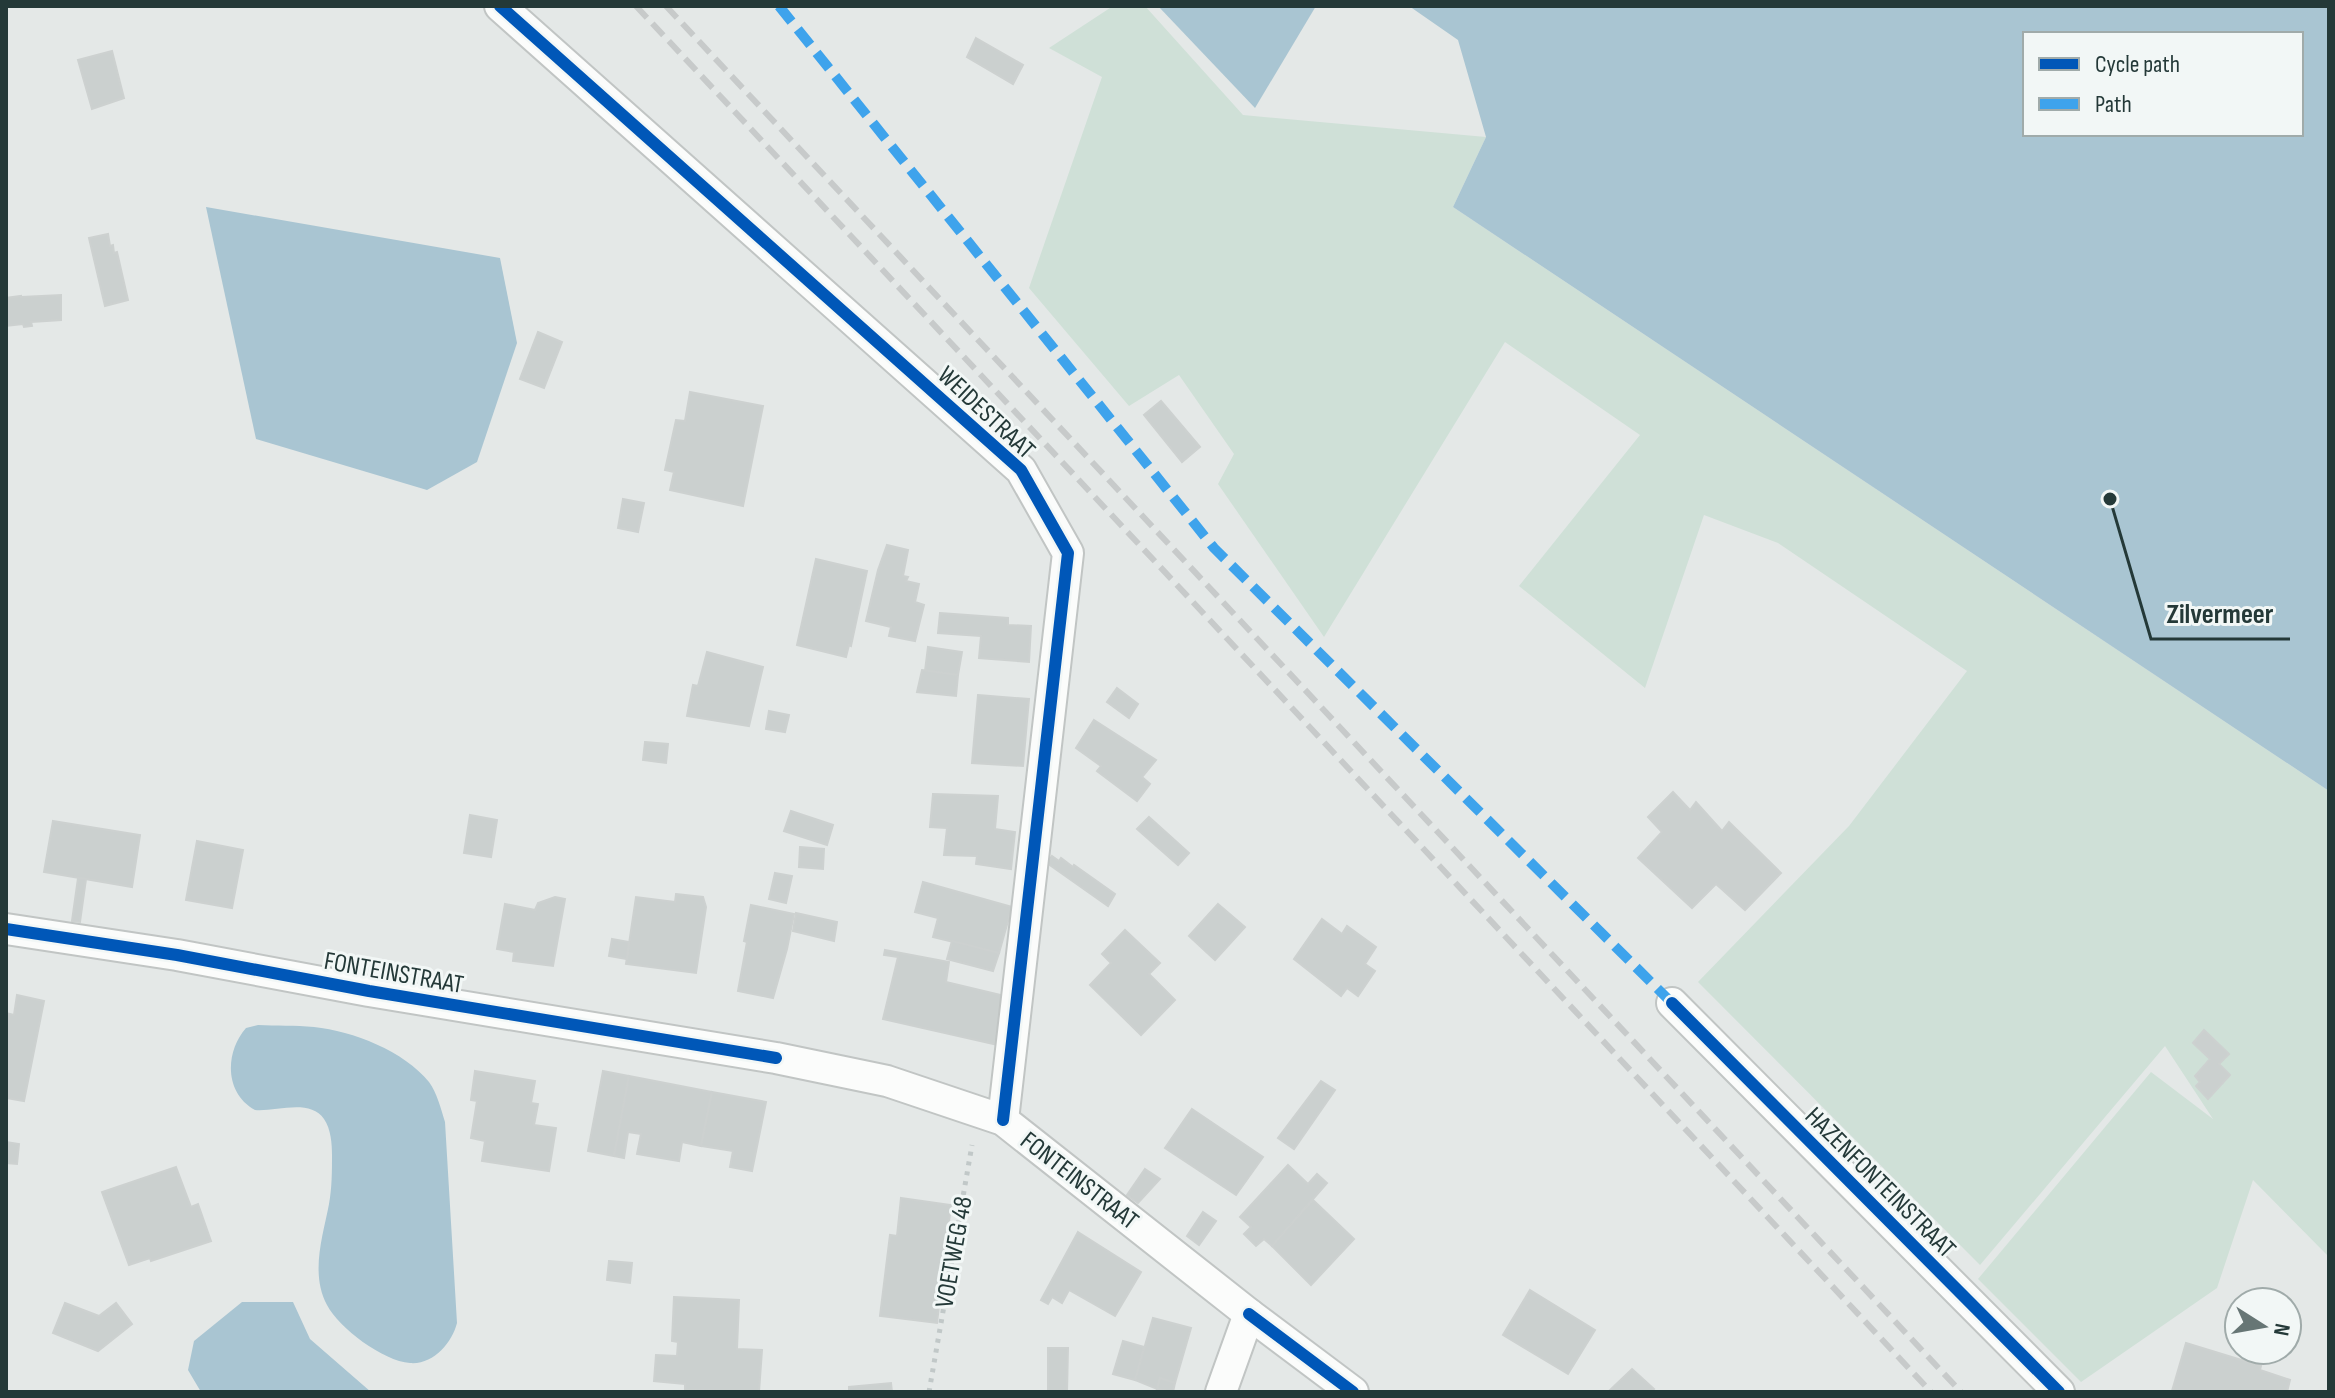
<svg xmlns="http://www.w3.org/2000/svg" width="2335" height="1398" font-family="'Sofia Sans Condensed',sans-serif">
<style>
.green{fill:#cfe0d7}
.water{fill:#a9c5d2;fill-rule:evenodd}
.building{fill:#cbd0cf;stroke:#cdd1d0;stroke-width:2}
.lines{fill:none;stroke-linecap:round;stroke-linejoin:round}
.minor-casing{stroke:#c1c5c4;stroke-width:34}
.path{stroke:#c1c8c8;stroke-width:5;stroke-dasharray:4 6;stroke-linecap:butt}
.minor{stroke:#fbfcfb;stroke-width:30}
.rail{stroke:#c7caca;stroke-width:6;stroke-dasharray:16 8;stroke-linecap:butt}
.quiet{stroke:#3ea3ec;stroke-width:10;stroke-dasharray:20 10;stroke-linecap:butt}
.cycleway-casing{stroke:#f2f7f6;stroke-width:17}
.cycleway{stroke:#0057b8;stroke-width:12}
.labels{text-anchor:middle;stroke-width:6;stroke-linejoin:round;paint-order:stroke}
.street-label{font-size:26px;fill:#243938;stroke:#f2f7f6}
.leader{fill:none;stroke:#243938;stroke-width:3}
.callout-dot{fill:#243938;stroke:#f2f7f6;stroke-width:3}
.callout-label{font-size:28px;text-anchor:middle;font-weight:bold;fill:#243938;stroke:#f2f7f6;stroke-width:6;stroke-linejoin:round;paint-order:stroke}
</style>
<rect width="100%" height="100%" fill="#e4e8e7"/>
<polygon class="green" points="1113,6 1145,6 1243,115 1486,137 1453,207 2329,791 2329,1257 2253,1180 2217,1288 2081,1382 1978,1279 2151,1072 2213,1119 2165,1046 1980,1265 1698,982 1849,826 1967,671 1778,543 1704,515 1645,688 1519,586 1640,435 1505,342 1324,637 1218,484 1234,454 1179,375 1129,406 1029,288 1102,77 1049,48"/>
<g class="water">
<polygon points="1158,6 1316,6 1255,108"/>
<path d="M1409 6H2329V791L1453 207 1486 137 1458 40ZM2025 34H2301V134H2025Z"/>
<polygon points="206,207 500,258 517,343 477,462 427,490 256,439"/>
<path d="M258 1025C276 1026 295 1025 314 1027 353 1031 404 1051 429 1082 437 1093 441 1109 445 1122L457 1323C452 1343 433 1365 410 1363 383 1361 339 1328 327 1305 310 1273 323 1236 329 1204 332 1188 332 1171 332 1155 332 1144 331 1129 324 1119 310 1098 275 1112 255 1110 224 1093 225 1052 246 1028Z"/>
<polygon points="242,1302 293,1302 310,1339 371,1392 201,1392 188,1370 194,1341"/>
</g>
<g class="building">
<polygon points="976,38 1023,65 1013,84 967,57"/>
<polygon points="112,51 124,98 92,109 78,60"/>
<polygon points="108,234 110,246 113,245 114,253 117,252 128,300 105,306 89,238"/>
<polygon points="61,295 61,320 31,322 32,326 24,327 23,324 6,326 6,298 21,296 21,297"/>
<polygon points="538,332 562,342 544,388 520,379"/>
<polygon points="690,392 763,406 743,506 670,490 674,472 665,470 676,420 685,421"/>
<polygon points="1161,401 1200,447 1182,462 1144,415"/>
<polygon points="623,499 644,503 638,532 618,528"/>
<polygon points="887,545 908,550 903,576 908,577 906,581 919,584 915,602 924,605 915,641 889,636 891,627 866,621 878,570"/>
<polygon points="816,559 867,571 851,646 849,645 846,657 797,645"/>
<polygon points="940,613 1008,618 1008,625 1031,626 1029,662 979,658 981,636 938,633"/>
<polygon points="928,647 962,652 958,675 925,671"/>
<polygon points="707,652 763,667 749,726 687,716 693,685 698,686"/>
<polygon points="922,670 958,675 956,696 917,692"/>
<polygon points="1117,688 1138,704 1129,718 1107,702"/>
<polygon points="978,695 1029,699 1023,766 972,763"/>
<polygon points="769,711 789,715 785,732 766,729"/>
<polygon points="1094,720 1156,760 1142,777 1150,784 1137,801 1097,771 1101,766 1076,748"/>
<polygon points="645,742 668,744 666,763 643,760"/>
<polygon points="1673,792 1690,810 1696,802 1722,831 1729,822 1781,873 1745,910 1716,884 1692,908 1638,858 1662,832 1648,817"/>
<polygon points="933,794 998,796 995,829 1015,832 1011,869 976,864 977,856 944,855 947,828 930,827"/>
<polygon points="791,811 833,825 827,845 784,831"/>
<polygon points="470,815 497,820 491,857 464,853"/>
<polygon points="1149,817 1189,853 1178,865 1137,829"/>
<polygon points="53,821 140,835 132,887 44,872"/>
<polygon points="197,841 243,850 232,908 186,900"/>
<polygon points="800,847 824,849 823,869 799,867"/>
<polygon points="1052,856 1059,861 1061,858 1073,867 1074,865 1115,894 1108,906 1047,863"/>
<polygon points="775,873 792,876 786,903 769,899"/>
<polygon points="78,878 86,879 80,922 72,921"/>
<polygon points="923,882 1012,907 999,953 933,937 938,918 915,912"/>
<polygon points="676,894 703,897 706,907 696,973 626,964 636,897 675,902"/>
<polygon points="555,897 565,899 553,966 513,961 514,952 497,949 505,904 535,910 538,903"/>
<polygon points="1218,904 1245,927 1215,960 1189,936"/>
<polygon points="751,905 794,914 787,949 773,998 738,991 747,942 744,941"/>
<polygon points="796,913 837,922 834,941 793,931"/>
<polygon points="1322,919 1342,934 1347,926 1376,947 1365,964 1375,971 1358,996 1347,988 1341,996 1294,959"/>
<polygon points="1125,930 1160,963 1149,974 1175,1000 1141,1035 1090,985 1111,963 1102,954"/>
<polygon points="612,939 629,942 627,959 609,956"/>
<polygon points="952,941 999,953 993,971 947,959"/>
<polygon points="885,950 949,962 946,982 1009,997 998,1045 883,1019 898,957 884,955"/>
<polygon points="17,995 44,1001 24,1101 6,1098 6,1013 14,1015"/>
<polygon points="2204,1030 2229,1054 2219,1064 2230,1075 2208,1099 2196,1086 2200,1082 2195,1076 2210,1059 2193,1043"/>
<polygon points="475,1071 535,1081 531,1103 538,1104 534,1125 556,1128 549,1171 482,1161 485,1141 471,1138 477,1101 471,1100"/>
<polygon points="603,1071 629,1076 614,1156 588,1151"/>
<polygon points="629,1076 712,1092 701,1146 682,1142 679,1161 637,1154 641,1134 628,1132 624,1158 614,1156"/>
<polygon points="1321,1081 1335,1090 1294,1149 1278,1138"/>
<polygon points="712,1092 766,1102 752,1171 730,1167 733,1151 701,1146"/>
<polygon points="1192,1109 1263,1157 1236,1195 1165,1148"/>
<polygon points="6,1142 19,1144 17,1164 6,1163"/>
<polygon points="1288,1165 1308,1184 1317,1174 1327,1183 1272,1246 1264,1239 1256,1246 1244,1234 1251,1227 1240,1217"/>
<polygon points="176,1167 191,1207 198,1204 211,1241 151,1261 150,1258 129,1265 102,1192"/>
<polygon points="1145,1169 1160,1179 1138,1203 1127,1195"/>
<polygon points="901,1198 951,1205 937,1323 880,1316 890,1235 897,1236"/>
<polygon points="1313,1200 1354,1239 1311,1285 1272,1246"/>
<polygon points="1203,1212 1216,1221 1199,1245 1187,1236"/>
<polygon points="1078,1232 1141,1272 1115,1316 1069,1290 1062,1303 1052,1297 1048,1304 1041,1300"/>
<polygon points="609,1261 632,1263 630,1283 607,1280"/>
<polygon points="1530,1290 1595,1330 1568,1374 1503,1335"/>
<polygon points="674,1297 739,1300 737,1349 762,1350 759,1392 685,1390 685,1384 654,1381 656,1355 677,1356 678,1342 672,1341"/>
<polygon points="65,1303 99,1316 116,1303 132,1324 98,1351 53,1333"/>
<polygon points="1153,1318 1191,1328 1175,1383 1160,1378 1157,1389 1135,1380"/>
<polygon points="1123,1341 1144,1347 1135,1380 1113,1374"/>
<polygon points="2186,1343 2261,1366 2260,1370 2290,1380 2287,1392 2172,1391"/>
<polygon points="1048,1348 1068,1348 1067,1392 1048,1392"/>
<polygon points="1632,1369 1654,1389 1651,1392 1608,1392"/>
<polygon points="1160,1378 1175,1383 1173,1392 1157,1389"/>
<polygon points="891,1383 892,1392 849,1392 849,1387"/>
</g>
<g class="lines">
<defs>
<g id="minor">
<polyline points="500,6 1021,470 1068,553 1003,1120"/>
<polyline points="6,929 177,955 369,991 776,1058 887,1081 1003,1120 1249,1314 1353,1392"/>
<polyline points="1672,1003 2059,1392"/>
<polyline points="1221,1392 1249,1314"/>
</g>
</defs>
<use href="#minor" class="minor-casing"/>
<polyline class="path" points="929,1392 972,1145"/>
<use href="#minor" class="minor"/>
<g class="rail">
<polyline points="636,6 1931,1392"/>
<polyline points="666,6 1961,1392"/>
</g>
<polyline class="quiet" points="779,6 1214,548 1672,1003"/>
<defs>
<g id="cycleway">
<polyline points="500,6 1021,470 1068,553 1003,1120"/>
<polyline points="6,929 177,955 369,991 776,1058"/>
<polyline points="1672,1003 2059,1392"/>
<polyline points="1249,1314 1353,1392"/>
</g>
</defs>
<use href="#cycleway" class="cycleway-casing"/>
<use href="#cycleway" class="cycleway"/>
</g>
<g class="labels">
<g class="street-label">
<text transform="translate(987 412) rotate(43)" y="9">WEIDESTRAAT</text>
<text transform="translate(394 972) rotate(10)" y="9">FONTEINSTRAAT</text>
<text transform="translate(1080 1180) rotate(38)" y="9">FONTEINSTRAAT</text>
<text transform="translate(1881 1182) rotate(45)" y="9">HAZENFONTEINSTRAAT</text>
<text transform="translate(953 1252) rotate(-80)" y="9">VOETWEG 48</text>
</g>
</g>
<path class="leader" d="M2110 499L2151 639H2290"/>
<circle class="callout-dot" cx="2110" cy="499" r="8"/>
<g class="callout-label">
<text x="2220" y="623">Zilvermeer</text>
</g>
<rect width="2335" height="1398" fill="none" stroke="#243938" stroke-width="16"/>
<rect x="2023" y="32" width="280" height="104" fill="#f2f7f6" stroke="#a0abaa" stroke-width="2"/>
<rect x="2039" y="58" width="40" height="12" fill="#0057b8" stroke="#a0abaa" stroke-width="2"/>
<text x="2095" y="72" font-size="24" fill="#243938">Cycle path</text>
<rect x="2039" y="98" width="40" height="12" fill="#3ea3ec" stroke="#a0abaa" stroke-width="2"/>
<text x="2095" y="112" font-size="24" fill="#243938">Path</text>
<g transform="translate(2263 1326) rotate(101)"><circle r="38" fill="#f2f7f6" stroke="#a0abaa" stroke-width="2"/>
<path d="M0-6L14 30L0 20L-14 30Z" fill="#677675"/>
<text y="-12" font-size="22" font-weight="bold" text-anchor="middle" fill="#243938">N</text>
</g>
</svg>
